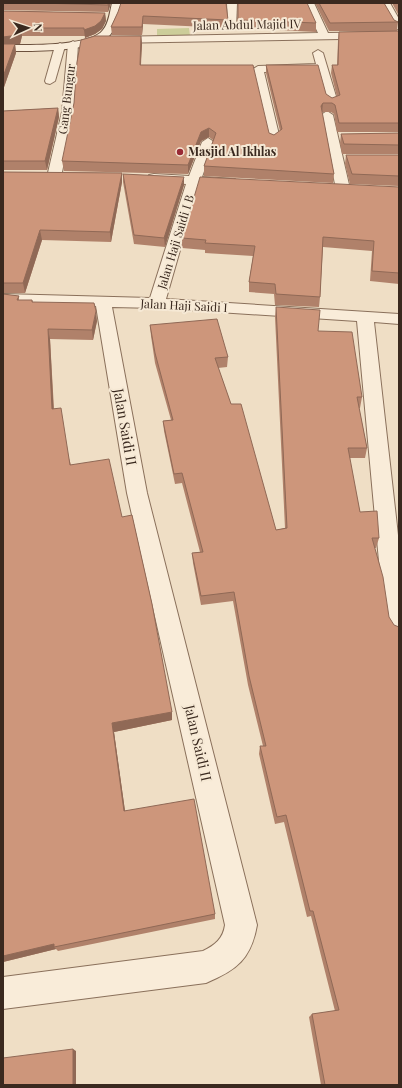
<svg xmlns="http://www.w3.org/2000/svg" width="402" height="1088" font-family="'Playfair Display',serif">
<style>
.green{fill:#cccd99}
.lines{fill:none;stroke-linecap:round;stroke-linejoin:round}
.street-casing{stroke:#8a705b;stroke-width:2}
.secondary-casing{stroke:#6c513e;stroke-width:2}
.street{fill:#f9ecd9;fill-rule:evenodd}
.secondary{fill:#f9ecd9;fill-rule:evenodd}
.wall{fill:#b0816a}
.shaded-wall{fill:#906956}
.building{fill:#cd967b;stroke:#906956}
.poi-dot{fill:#992a35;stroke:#f6e9d5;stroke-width:1.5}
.labels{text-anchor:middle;stroke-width:4;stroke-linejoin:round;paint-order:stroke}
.far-street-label{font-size:12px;fill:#3a291f;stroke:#f6e9d5}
.far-poi-label{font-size:12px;font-weight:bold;fill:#3a291f;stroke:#f6e9d5;text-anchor:start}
.street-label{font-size:14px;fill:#3a291f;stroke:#f6e9d5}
</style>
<rect width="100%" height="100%" fill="#efdec5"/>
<polygon class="green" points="189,28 190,36 157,36 157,29"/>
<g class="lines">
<defs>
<g id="street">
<polygon points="227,3 237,3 236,28 230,28 228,26"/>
<polygon points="304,3 314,3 328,33 399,32 399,38 111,43 106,40 111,37 318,33"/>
<polygon points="380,3 390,3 399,19 399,30 394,27"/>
<polygon points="73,41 78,44 74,112 61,177 59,180 49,180 47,177 62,112 68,44"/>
<polygon points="60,43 65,46 55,81 50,84 46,83 45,81 55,46"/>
<polygon points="318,50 323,53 338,103 332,106 326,103 318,70 264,72 280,139 274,143 270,142 253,69 258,66 316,64 313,53"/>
<polygon points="327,111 333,115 350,189 348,192 338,192 336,189 321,115"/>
<path d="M208 138 214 142 202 177 235 179 237 182 235 185 230 186 199 184 166 299 399 314V324L374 322 399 544V636L391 633 387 626 381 583 357 321 157 308 112 307 147 493 257 925C251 959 237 970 206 983L3 1009V977L203 951C215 945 223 939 225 925L127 493 96 306 3 304V294L150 298 186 184 154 182 149 181 147 178 149 175 154 174 189 176 202 142Z"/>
</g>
<path id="secondary" d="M112 3H122C119 13 117 27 110 35 91 53 29 51 3 51V45C24 45 91 47 103 30 109 23 110 11 112 3Z"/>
</defs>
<use href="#street" class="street-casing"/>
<use href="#secondary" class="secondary-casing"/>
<use href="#street" class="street"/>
<use href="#secondary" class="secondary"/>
</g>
<g class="wall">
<polygon points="3,3 111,3 108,12 3,10"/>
<polygon points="238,3 316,23 316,32 237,28"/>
<polygon points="315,3 384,3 394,20 398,22 397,31 329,31"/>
<polygon points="392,3 399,3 399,16"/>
<polygon points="3,11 105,13 106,21 102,29 95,34 85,38 85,36 22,36 20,44 12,44 15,44 16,53 3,90"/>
<polygon points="118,12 228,20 228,28 143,24 142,35 112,35 111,27"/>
<polygon points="399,31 399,132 337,132 334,114 331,112 322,112 334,174 333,183 204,176 204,166 213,140 209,137 201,141 188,174 64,171 62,161 141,36 142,44 141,65 269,133 274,135 280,131 266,73 266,65 332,98 337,97 331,73 332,65 337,65 338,41 339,32"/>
<polygon points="58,108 59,117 47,170 3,170 3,111"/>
<polygon points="399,133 399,154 342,154 340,143 341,134"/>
<polygon points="346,155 399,155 399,186 350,184 345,164"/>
<polygon points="3,172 122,173 122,182 111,242 42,240 25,293 3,293"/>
<polygon points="123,174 184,185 165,247 134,244 123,182"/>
<polygon points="399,187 399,284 370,281 372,251 323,247 320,297 319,307 275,305 274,294 249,292 249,282 253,256 205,253 205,250 182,248 182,238"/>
<polygon points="3,294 19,296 19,300 32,300 33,302 97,321 93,340 50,339 54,409 71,465 122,517 172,720 114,732 125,811 215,914 215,919 58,951 56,949 3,962"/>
<polygon points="276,307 318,331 362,397 360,408 359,408 367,448 365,458 349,458 360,512 379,538 376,548 375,548 399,1085 321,1085 309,1017 312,1014 335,1011 311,916 307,917 284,822 275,824 259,754 260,746 263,746 248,685 233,601 201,605 193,563 192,553 200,552 182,483 175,484 164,431 163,421 171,420 155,363 151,336 150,325 228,357 227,367 218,368 276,530 285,528 275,317"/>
</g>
<g class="shaded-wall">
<polygon points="108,3 111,3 108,12"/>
<polygon points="105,13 106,21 102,29 95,34 85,38 84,30"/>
<polygon points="143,16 143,24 142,35 142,27"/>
<polygon points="21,28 22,36 20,44 3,45 3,37"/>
<polygon points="141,36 142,44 140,74 140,65"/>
<polygon points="15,44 16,53 3,90 3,77"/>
<polygon points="323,103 322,112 321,106"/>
<polygon points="58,108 59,117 47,170 45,161"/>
<polygon points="209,128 209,137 201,141 188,174 188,165 201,132"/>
<polygon points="122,173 122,182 111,242 110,232"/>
<polygon points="184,177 184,185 165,247 164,238"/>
<polygon points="40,230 42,240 25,293 23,283"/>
<polygon points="96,311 97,321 93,340 92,330"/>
<polygon points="48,329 50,339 54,419 52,409"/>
<polygon points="172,712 172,720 114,732 126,818 124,811 112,723"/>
<polygon points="54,944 54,947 56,949 3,962 3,956"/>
<polygon points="73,1049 76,1051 76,1085 73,1085"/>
</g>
<g class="building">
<polygon points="39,3 108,3 108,5"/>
<polygon points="121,3 226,3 228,20 143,16 142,27 111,27 118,12"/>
<polygon points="238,3 307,3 316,23 238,20"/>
<polygon points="319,3 384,3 394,20 398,22 330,23"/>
<polygon points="3,11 105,13 101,21 95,26 84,30 84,28 21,28 18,35 3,37"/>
<polygon points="399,31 399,123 339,123 335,105 332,103 323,103 321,106 334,174 204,166 216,133 209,128 201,132 188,165 62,161 74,103 77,62 81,40 95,36 141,36 140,65 253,65 269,133 274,135 282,129 266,65 318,65 326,94 332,98 340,95 332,65 338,65 339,32"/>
<polygon points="3,44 15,44 3,77"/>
<polygon points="58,108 45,161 3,161 3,111"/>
<polygon points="399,133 399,145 344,144 341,134"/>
<polygon points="346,155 399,155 399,176 352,174"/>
<polygon points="3,172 122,173 110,232 40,230 23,283 3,283"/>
<polygon points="123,174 184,177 164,238 134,235"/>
<polygon points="200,177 399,187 399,273 372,271 374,241 323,237 320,297 276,294 275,284 249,282 255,246 205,243 206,240 182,238"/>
<polygon points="3,294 19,296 17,300 32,300 32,302 94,303 96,311 92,330 48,329 52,409 61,408 70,465 109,459 122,517 132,515 152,604 172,712 112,723 124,811 194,799 215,914 54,947 54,944 3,956"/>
<polygon points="276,307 320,310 318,331 352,332 362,397 357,397 367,448 348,448 360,512 377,511 379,538 372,538 383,577 389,617 394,625 399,627 399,1085 325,1085 312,1014 339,1010 313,911 310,911 286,815 277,817 260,746 266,746 249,676 234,592 201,596 192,553 203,552 182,473 174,474 163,421 173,420 155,353 150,325 217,319 228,357 215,358 231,404 241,404 276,530 287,528"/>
<polygon points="73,1049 73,1085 3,1085 3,1058"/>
</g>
<circle class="poi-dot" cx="180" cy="152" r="4"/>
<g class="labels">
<g class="far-street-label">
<text transform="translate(247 25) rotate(-1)" y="4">Jalan Abdul Majid IV</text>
<text transform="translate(67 99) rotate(-83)" y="4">Gang Bungur</text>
<text transform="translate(176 242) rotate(-73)" y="4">Jalan Haji Saidi I B</text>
<text transform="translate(184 306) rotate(3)" y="4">Jalan Haji Saidi I</text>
</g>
<g class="far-poi-label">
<text x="188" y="156">Masjid Al Ikhlas</text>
</g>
<g class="street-label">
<text transform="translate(125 427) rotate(80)" y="5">Jalan Saidi II</text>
<text transform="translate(198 743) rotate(77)" y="5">Jalan Saidi II</text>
</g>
</g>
<rect width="402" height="1088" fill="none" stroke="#3a291f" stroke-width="8"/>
<g transform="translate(28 28) rotate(87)" stroke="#f6e9d5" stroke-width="3" paint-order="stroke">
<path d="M0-3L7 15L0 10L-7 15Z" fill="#3a291f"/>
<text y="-6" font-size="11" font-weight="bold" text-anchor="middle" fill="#3a291f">N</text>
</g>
</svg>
